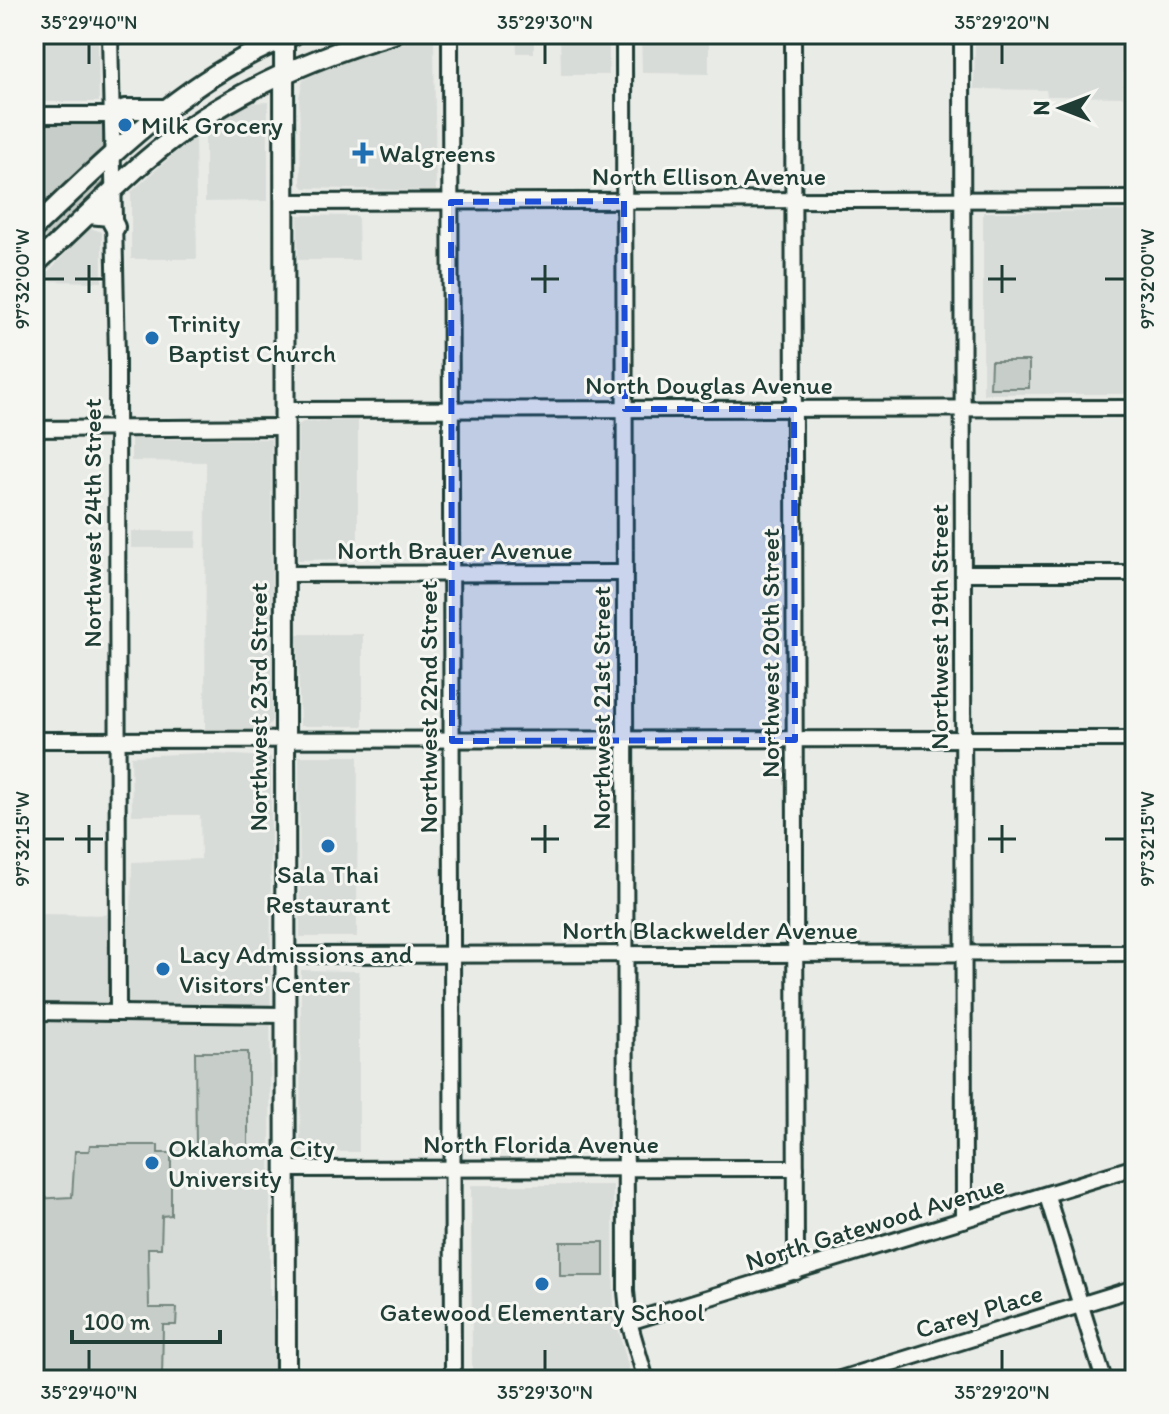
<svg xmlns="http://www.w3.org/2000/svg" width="1169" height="1414" font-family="Itim,sans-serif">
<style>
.built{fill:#d8dcd8}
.green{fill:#c7cec9;stroke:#73867e;stroke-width:2}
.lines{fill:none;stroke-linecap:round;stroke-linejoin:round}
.minor-casing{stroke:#1f3d34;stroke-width:20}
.major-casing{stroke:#1f3d34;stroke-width:24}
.minor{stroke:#f6f6f2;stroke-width:14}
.major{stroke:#f6f6f2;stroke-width:18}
.marked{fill:#1d4ed8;fill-opacity:0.2;stroke:#1d4ed8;stroke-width:6;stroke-dasharray:16 10;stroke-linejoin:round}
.ticks{fill:none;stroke:#1f3d34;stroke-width:3}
.poi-dot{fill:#1f6fb2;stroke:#f6f6f2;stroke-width:3}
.labels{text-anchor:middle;stroke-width:6;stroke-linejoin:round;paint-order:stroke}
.poi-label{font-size:26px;fill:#1f3d34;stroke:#f6f6f2;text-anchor:start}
.street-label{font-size:26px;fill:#1f3d34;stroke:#f6f6f2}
.neatline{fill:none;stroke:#1f3d34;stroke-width:3}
.ticks-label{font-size:20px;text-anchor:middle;fill:#1f3d34}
</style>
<rect width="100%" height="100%" fill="#e9ebe7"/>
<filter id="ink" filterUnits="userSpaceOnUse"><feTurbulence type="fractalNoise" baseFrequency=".0125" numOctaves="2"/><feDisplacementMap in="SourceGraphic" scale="16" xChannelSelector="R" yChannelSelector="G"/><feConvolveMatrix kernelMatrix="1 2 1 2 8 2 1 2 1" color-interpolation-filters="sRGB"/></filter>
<g filter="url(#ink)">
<g class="built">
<polygon points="434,34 436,191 304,188 301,185 299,97 303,80 347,57"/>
<polygon points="516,34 534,34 534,53 517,53"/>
<polygon points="560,34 609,34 609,75 561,75"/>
<polygon points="641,34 709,34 709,74 642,73"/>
<polygon points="975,34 1124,34 1123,97 1047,96 1046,90 974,89"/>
<polygon points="98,36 99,102 34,102 34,37"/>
<polygon points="268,102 268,201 205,202 205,135 208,125 246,103"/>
<polygon points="195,135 197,259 131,259 131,192"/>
<polygon points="1135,211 1135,394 983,394 983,212"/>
<polygon points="298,215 358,216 359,260 298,260"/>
<polygon points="90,228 102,232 102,282 39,281"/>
<polygon points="358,420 358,559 298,560 298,425 303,422"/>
<polygon points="131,439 271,439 272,720 269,725 246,732 205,732 206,462 131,461"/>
<polygon points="131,531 197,531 196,548 131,548"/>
<polygon points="297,634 363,634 363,726 300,726"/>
<polygon points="200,753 271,757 270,1296 276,1296 277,1380 34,1380 34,825 37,825 35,903 37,914 131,915 132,862 201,859 200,815 132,815 131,756"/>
<polygon points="299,756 358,756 357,937 300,937"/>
<polygon points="301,970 359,971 359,1152 300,1152"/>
<polygon points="471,1185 613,1185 614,1313 632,1380 472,1380"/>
</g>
<g class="green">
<polygon points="34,122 101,123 104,128 103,151 34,220"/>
<path d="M108 173 111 175C84 202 61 231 34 256V241L101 174Z"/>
<polygon points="991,361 1029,361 1029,388 990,388"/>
<polygon points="195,1052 248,1052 248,1148 196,1148"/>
<polygon points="90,1145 158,1145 158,1153 171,1153 171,1215 162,1216 161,1248 148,1248 149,1308 177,1308 176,1325 163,1325 162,1380 34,1380 34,1199 72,1197 75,1151 89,1151"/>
<rect x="560" y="1242" width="44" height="34"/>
</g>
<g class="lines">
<defs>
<g id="minor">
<polyline points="110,34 117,358 118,1013"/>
<polyline points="450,34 453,1380"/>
<polyline points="624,34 626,1291 629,1322 646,1380"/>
<polyline points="793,34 796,1272"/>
<polyline points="962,34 964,1220"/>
<polyline points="34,115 110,115"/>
<polyline points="284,202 1135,199"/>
<polyline points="284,410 1135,408"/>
<polyline points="34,429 284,427"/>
<polyline points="963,573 1135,573"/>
<polyline points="284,574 625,573"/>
<polyline points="34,740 1135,739"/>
<polyline points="285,955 1135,953"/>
<polyline points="34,1012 285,1015"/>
<polyline points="286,1169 796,1168"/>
<polyline points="1047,1196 1104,1380"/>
<polyline points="629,1322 1135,1167"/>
<polyline points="837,1380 1135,1288"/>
</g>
<g id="major">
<polyline points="284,34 286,1380"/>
<polyline points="110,115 125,109 166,109"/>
<polyline points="89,214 109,216 115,227"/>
<path d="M34 228C111 155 192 73 293 35"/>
<path d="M34 265C72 231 107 194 145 161 217 99 303 60 393 34"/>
</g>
</defs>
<use href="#minor" class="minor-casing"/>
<use href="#major" class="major-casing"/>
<use href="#minor" class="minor"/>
<use href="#major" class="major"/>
</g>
</g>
<path class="marked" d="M624 201 625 409H794L795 740 452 741 451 202Z"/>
<path class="ticks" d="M89 44V64M545 44V64M1002 44V64M89 265V293M545 265V293M1002 265V293M44 279H64M75 279H103M531 279H559M988 279H1016M1105 279H1125M89 825V853M545 825V853M1002 825V853M44 839H64M75 839H103M531 839H559M988 839H1016M1105 839H1125M89 1350V1370M545 1350V1370M1002 1350V1370"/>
<g class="poi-dot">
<circle cx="125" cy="125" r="8"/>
<path d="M359 141h8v8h8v8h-8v8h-8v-8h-8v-8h8z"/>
<circle cx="152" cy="338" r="8"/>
<circle cx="328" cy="846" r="8"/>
<circle cx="163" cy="969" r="8"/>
<circle cx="152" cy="1163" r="8"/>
<circle cx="542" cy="1284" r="8"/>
</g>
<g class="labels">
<g class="poi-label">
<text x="141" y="134">Milk Grocery</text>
<text x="379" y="162">Walgreens</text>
<text x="168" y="332">Trinity<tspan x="168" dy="30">Baptist Church</tspan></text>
<text x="328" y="883" text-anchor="middle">Sala Thai<tspan x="328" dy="30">Restaurant</tspan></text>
<text x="179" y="963">Lacy Admissions and<tspan x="179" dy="30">Visitors' Center</tspan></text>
<text x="168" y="1157">Oklahoma City<tspan x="168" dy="30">University</tspan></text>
<text x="542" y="1321" text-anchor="middle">Gatewood Elementary School</text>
</g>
<g class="street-label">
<text x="709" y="185">North Ellison Avenue</text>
<text x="709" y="394">North Douglas Avenue</text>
<text transform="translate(92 523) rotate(-90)" y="9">Northwest 24th Street</text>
<text x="455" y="559">North Brauer Avenue</text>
<text transform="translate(939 627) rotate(-90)" y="9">Northwest 19th Street</text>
<text transform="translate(770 653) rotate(-90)" y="9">Northwest 20th Street</text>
<text transform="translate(258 707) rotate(-90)" y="9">Northwest 23rd Street</text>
<text transform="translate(428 707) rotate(-90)" y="9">Northwest 22nd Street</text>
<text transform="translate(601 708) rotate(-90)" y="9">Northwest 21st Street</text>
<text x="710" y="939">North Blackwelder Avenue</text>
<text x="541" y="1153">North Florida Avenue</text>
<text transform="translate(875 1223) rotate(-17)" y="9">North Gatewood Avenue</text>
<text transform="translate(979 1311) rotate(-17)" y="9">Carey Place</text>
</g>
</g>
<rect width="1169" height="1414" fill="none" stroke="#f6f6f2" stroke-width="88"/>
<g transform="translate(1061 108) rotate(270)" stroke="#f6f6f2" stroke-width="6" paint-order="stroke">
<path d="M0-6L14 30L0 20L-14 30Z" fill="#1f3d34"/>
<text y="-12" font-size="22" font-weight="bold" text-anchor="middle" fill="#1f3d34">N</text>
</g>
<path d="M72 1330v12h148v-12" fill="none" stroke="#1f3d34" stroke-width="4"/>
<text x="84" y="1330" font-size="24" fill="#1f3d34" stroke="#f6f6f2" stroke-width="6" paint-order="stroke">100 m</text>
<rect x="44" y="44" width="1081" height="1326" class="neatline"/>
<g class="ticks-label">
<text x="89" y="29">35°29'40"N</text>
<text x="545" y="29">35°29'30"N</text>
<text x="1002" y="29">35°29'20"N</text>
<text transform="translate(1147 279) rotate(-90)" y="7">97°32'00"W</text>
<text transform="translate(22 279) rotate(-90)" y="7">97°32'00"W</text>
<text transform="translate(1147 839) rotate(-90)" y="7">97°32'15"W</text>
<text transform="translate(22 839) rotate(-90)" y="7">97°32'15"W</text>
<text x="89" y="1399">35°29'40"N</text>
<text x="545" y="1399">35°29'30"N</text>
<text x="1002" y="1399">35°29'20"N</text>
</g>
</svg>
